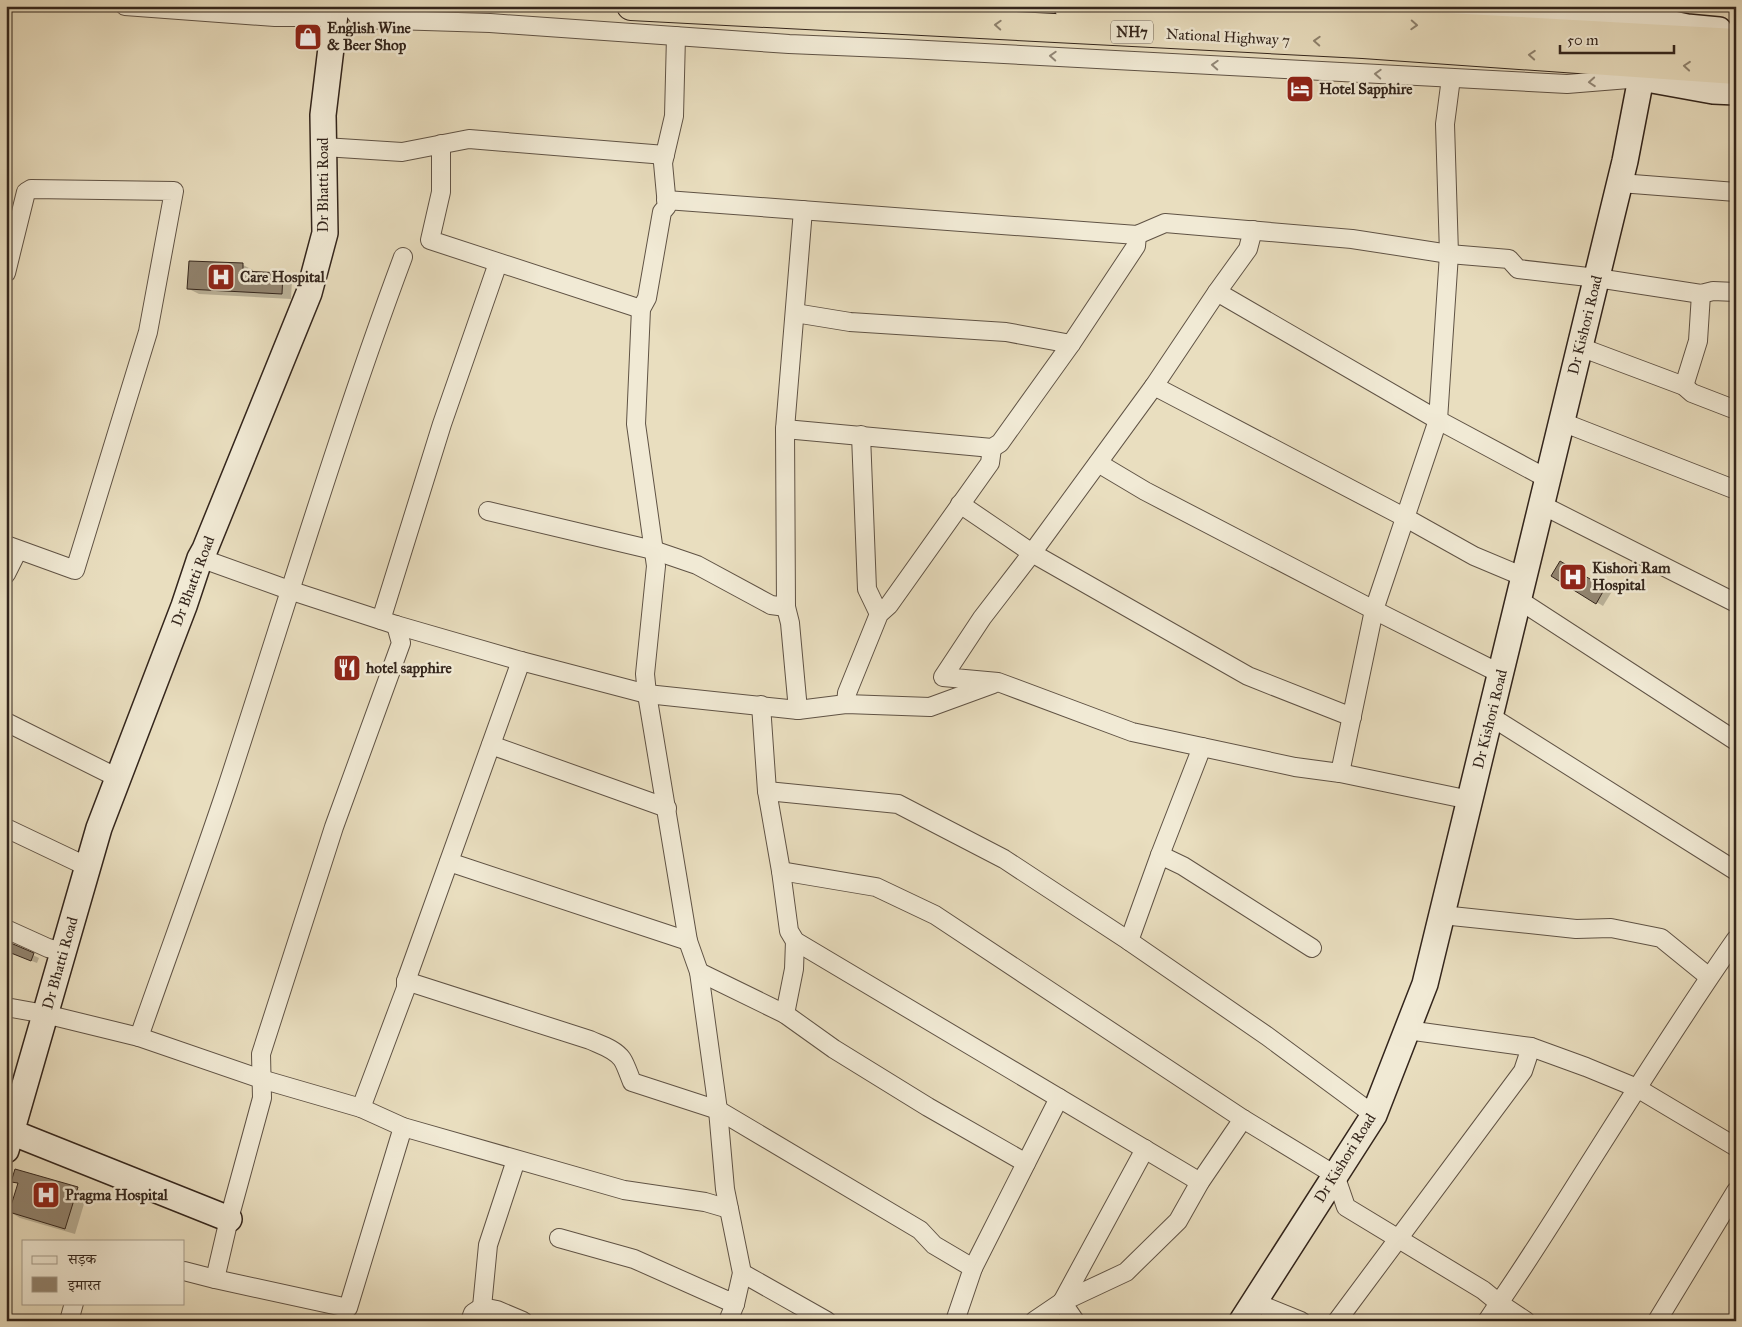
<svg xmlns="http://www.w3.org/2000/svg" width="1742" height="1327" font-family="'IM FELL Great Primer','Noto Serif Devanagari',serif">
<style>
.shadow{fill:#0003}
.building{fill:#928571;stroke:#33251c}
.lines{fill:none;stroke-linecap:round;stroke-linejoin:round}
.street-casing{stroke:#605345;stroke-width:20}
.secondary-casing{stroke:#33251c;stroke-width:28}
.highway-casing{stroke:#33251c;stroke-width:30}
.street{stroke:#f1ead5;stroke-width:18}
.secondary{stroke:#f1ead5;stroke-width:25}
.highway{stroke:#e9debf;stroke-width:28}
.oneway{stroke:#8e826e}
.oneway2{stroke:#928878}
.labels{text-anchor:middle;stroke-width:5;stroke-linejoin:round;paint-order:stroke}
.shield{fill:#f1ead5;stroke:#6c6054;stroke-width:1}
.shield-label{font-size:14px;font-weight:bold;fill:#33251c}
.poi-label{font-size:15px;font-weight:bold;fill:#33251c;stroke:#f1ead5;text-anchor:start}
.street-label{font-size:15px;fill:#33251c;stroke:#f1ead5}
</style>
<rect width="100%" height="100%" fill="#e9debf"/>
<filter id="stains"><feTurbulence type="fractalNoise" baseFrequency=".004" numOctaves="4"/><feColorMatrix values="0 0 0 0 .2 0 0 0 0 .09 0 0 0 0 .02 0 0 0 .5 -.17"/></filter>
<radialGradient id="worn" r=".72"><stop offset=".6" stop-color="#630" stop-opacity="0"/><stop offset="1" stop-color="#630" stop-opacity=".3"/></radialGradient>
<g class="shadow">
<polygon points="190,262 243,265 253,270 253,273 283,274 292,280 291,299 199,294 189,289"/>
<polygon points="1560,562 1611,593 1603,606 1553,575"/>
<polygon points="6,942 39,958 37,963 6,951"/>
<polygon points="13,1181 77,1189 87,1194 75,1234 20,1218 10,1212 19,1185"/>
</g>
<g class="building">
<polygon points="189,261 243,263 243,271 283,273 282,294 187,289"/>
<polygon points="1560,561 1605,588 1596,604 1551,576"/>
<polygon points="6,941 34,953 31,961 6,951"/>
<polygon points="15,1169 78,1187 65,1229 9,1212 18,1183 11,1182"/>
</g>
<g class="lines">
<defs>
<g id="street">
<polyline points="125,6 275,17 320,17 327,6"/>
<polyline points="350,6 360,19 490,23 789,44 908,49 1567,84 1641,78"/>
<polyline points="1429,6 1645,18"/>
<polyline points="441,144 441,192 430,240 641,309"/>
<polyline points="324,147 402,152 469,139 665,155"/>
<polyline points="1620,183 1736,192"/>
<polyline points="666,200 1137,235 1165,223 1352,239 1449,254 1509,259 1518,269 1597,278 1701,294 1713,291 1736,292"/>
<polyline points="1253,230 1248,249 1217,292 1438,420 1548,479"/>
<polyline points="6,273 26,192 31,189 174,191 148,332 75,570 6,545"/>
<polyline points="1217,292 1154,386 1032,553 982,618 943,677 998,682 1132,732 1295,767 1340,773 1470,800"/>
<polyline points="795,313 850,322 1006,332 1071,344"/>
<polyline points="1580,347 1684,386 1692,393 1736,410"/>
<polyline points="1154,386 1406,518 1474,556 1524,577"/>
<polyline points="1684,386 1698,341 1701,294"/>
<polyline points="1562,422 1736,490"/>
<polyline points="785,429 992,448 1000,443 1071,344 1136,246 1137,235"/>
<polyline points="861,435 867,589 879,614"/>
<polyline points="1098,463 1145,491 1374,610 1501,674"/>
<polyline points="960,504 1032,553 1248,676 1352,717"/>
<polyline points="1542,505 1736,603"/>
<polyline points="488,511 653,550 697,565 771,605 786,607"/>
<polyline points="200,558 289,590 396,625 521,661 647,694 798,710 846,704 930,707 993,684"/>
<polyline points="6,574 18,550"/>
<polyline points="1519,600 1736,741"/>
<polyline points="381,620 442,424 498,263"/>
<polyline points="846,704 847,693 879,614 889,605 990,463 992,448"/>
<polyline points="761,705 767,791 781,871 789,931 795,941 1200,1182"/>
<polyline points="798,710 790,623 786,607 785,429 803,210"/>
<polyline points="1490,716 1736,871"/>
<polyline points="6,722 118,778"/>
<polyline points="491,745 667,808"/>
<polyline points="1340,773 1374,610 1438,420 1449,254 1445,124 1451,78"/>
<polyline points="767,791 898,804 1004,859 1129,941 1267,1036 1374,1115"/>
<polyline points="6,828 88,867"/>
<polyline points="1160,855 1202,747"/>
<polyline points="449,862 688,941"/>
<path d="M781 871 876 887 935 915 1243 1119 1335 1175 1346 1207 1483 1290 1499 1303C1528 1261 1555 1218 1582 1175 1632 1096 1682 1016 1736 939"/>
<polyline points="1442,915 1576,929 1611,928 1661,938 1709,977"/>
<polyline points="6,929 48,948 63,952"/>
<polyline points="1129,941 1160,855 1183,866 1312,948"/>
<polyline points="699,972 785,1014 834,1049 928,1107 1026,1163"/>
<path d="M406 981 590 1040C601 1045 615 1049 622 1059 626 1065 629 1075 632 1082L718 1110 920 1230 934 1245 973 1268 955 1321"/>
<polyline points="6,1007 45,1014 139,1037 261,1079 361,1108 403,1127 624,1190 705,1202 729,1209"/>
<polyline points="785,1014 794,969 795,941"/>
<polyline points="1407,1030 1531,1047 1586,1067 1637,1088 1736,1147"/>
<path d="M139 1037C168 954 199 871 227 787 285 610 338 431 403 257"/>
<polyline points="361,1108 406,988 406,981 521,661"/>
<polyline points="559,1238 634,1259 735,1304 742,1273 725,1189 718,1110 699,972 688,941 647,694 645,674 656,566 636,424 641,309 647,298 662,212 667,206 663,163 674,116 676,36"/>
<polyline points="973,1268 1059,1098"/>
<polyline points="184,1271 215,1279 348,1308 403,1127"/>
<polyline points="742,1273 827,1321"/>
<polyline points="215,1279 229,1219 262,1098 261,1054 334,827 401,643 396,625"/>
<polyline points="1062,1302 1126,1272 1178,1221 1200,1182 1243,1119"/>
<polyline points="1062,1302 1145,1149"/>
<polyline points="1254,1302 1301,1321"/>
<polyline points="482,1307 488,1245 516,1160"/>
<polyline points="69,1321 74,1303"/>
<polyline points="470,1321 473,1313 482,1307 497,1310 523,1321"/>
<polyline points="728,1321 735,1304"/>
<polyline points="1034,1321 1062,1302 1075,1321"/>
<polyline points="1337,1321 1523,1071 1531,1047"/>
<polyline points="1487,1321 1499,1303 1526,1321"/>
<polyline points="1657,1321 1736,1191"/>
</g>
<g id="secondary">
<polyline points="1645,18 1687,27 1719,30"/>
<polyline points="1641,78 1713,91 1736,92"/>
<polyline points="6,1130 229,1219"/>
<polyline points="6,1150 99,828 184,606 200,558 205,549 309,293 325,233 323,115 336,6"/>
<polyline points="1242,1321 1374,1115 1425,984 1625,161 1641,78"/>
</g>
<g id="highway">
<polyline points="631,6 1363,44 1736,70"/>
<polyline points="1068,6 1736,43"/>
</g>
</defs>
<use href="#street" class="street-casing"/>
<use href="#secondary" class="secondary-casing"/>
<use href="#highway" class="highway-casing"/>
<use href="#street" class="street"/>
<use href="#secondary" class="secondary"/>
<use href="#highway" class="highway"/>
</g>
<defs><path id="oneway-chevron" d="M-2-3.5L2.5 0L-2 3.5" fill="none" stroke-width="1.6" stroke-linecap="round" stroke-linejoin="round" transform="scale(1.25)"/></defs>
<g class="oneway">
<use href="#oneway-chevron" transform="translate(998 25) rotate(-177)"/>
<use href="#oneway-chevron" transform="translate(1414 25) rotate(3)"/>
<use href="#oneway-chevron" transform="translate(1317 41) rotate(-177)"/>
<use href="#oneway-chevron" transform="translate(1532 55) rotate(-176)"/>
<use href="#oneway-chevron" transform="translate(1687 66) rotate(-175)"/>
</g>
<g class="oneway2">
<use href="#oneway-chevron" transform="translate(1053 56) rotate(-177)"/>
<use href="#oneway-chevron" transform="translate(1215 65) rotate(-177)"/>
<use href="#oneway-chevron" transform="translate(1378 74) rotate(-177)"/>
<use href="#oneway-chevron" transform="translate(1592 82) rotate(176)"/>
</g>
<defs>
<symbol id="shop-square" viewBox="-11 -11 22 22"><rect x="-9" y="-9" width="18" height="18" rx="4" fill="#8f2418" stroke="#f1ead5"/><path d="M-5-2.5h2.3a2.7 3.5 0 0 1 5.4 0H5L5.5 6h-11ZM-1.5-2.5h3a1.5 2.3 0 0 0-3 0Z" fill="#fff"/></symbol>
<symbol id="hotel-square" viewBox="-11 -11 22 22"><rect x="-9" y="-9" width="18" height="18" rx="4" fill="#8f2418" stroke="#f1ead5"/><path d="M-6-4.5h1.5V1H6V5H4.5V3h-9V5H-6ZM-4 0a1.8 1.8 0 1 1 3.6 0ZM.5 0V-2.5h3Q6-2.5 6 0Z" fill="#fff"/></symbol>
<symbol id="hospital-square" viewBox="-11 -11 22 22"><rect x="-9" y="-9" width="18" height="18" rx="4" fill="#8f2418" stroke="#f1ead5"/><path d="M-5-5h3v3.5h4V-5h3V5h-3V1.5h-4V5h-3Z" fill="#fff"/></symbol>
<symbol id="restaurant-square" viewBox="-11 -11 22 22"><rect x="-9" y="-9" width="18" height="18" rx="4" fill="#8f2418" stroke="#f1ead5"/><path d="M-5-6h1v4h1v-4h1v4h1v-4h1v5L-1.5 .5V6h-2V.5L-5-1ZM5-6V6H3V1.5H1.5Q1.5-4 5-6Z" fill="#fff"/></symbol>
</defs>
<g fill-rule="evenodd">
<use href="#shop-square" x="292" y="21" width="32" height="32"/>
<use href="#hotel-square" x="1284" y="73" width="32" height="32"/>
<use href="#hospital-square" x="205" y="261" width="32" height="32"/>
<use href="#hospital-square" x="1557" y="561" width="32" height="32"/>
<use href="#restaurant-square" x="331" y="652" width="32" height="32"/>
<use href="#hospital-square" x="30" y="1179" width="32" height="32"/>
</g>
<g class="labels">
<rect class="shield" x="1111" y="20.5" width="42" height="23" rx="4"/>
<g class="shield-label">
<text x="1132" y="37">NH7</text>
</g>
<g class="poi-label">
<text x="327" y="33">English Wine<tspan x="327" dy="17">&amp; Beer Shop</tspan></text>
<text x="1319" y="94">Hotel Sapphire</text>
<text x="240" y="282">Care Hospital</text>
<text x="1592" y="573">Kishori Ram<tspan x="1592" dy="17">Hospital</tspan></text>
<text x="366" y="673">hotel sapphire</text>
<text x="65" y="1200">Pragma Hospital</text>
</g>
<g class="street-label">
<text transform="translate(1228 37) rotate(3)" y="5">National Highway 7</text>
<text transform="translate(323 185) rotate(-90)" y="5">Dr Bhatti Road</text>
<text transform="translate(1585 325) rotate(-76)" y="5">Dr Kishori Road</text>
<text transform="translate(193 581) rotate(-69)" y="5">Dr Bhatti Road</text>
<text transform="translate(1490 719) rotate(-76)" y="5">Dr Kishori Road</text>
<text transform="translate(60 963) rotate(-74)" y="5">Dr Bhatti Road</text>
<text transform="translate(1345 1158) rotate(-58)" y="5">Dr Kishori Road</text>
</g>
</g>
<rect width="1742" height="1327" fill="none" stroke="#e9debf" stroke-width="25"/>
<rect x="8" y="8" width="1727" height="1312" fill="none" stroke="#33251c" stroke-width="2.5"/>
<rect x="12" y="12" width="1717" height="1302" fill="none" stroke="#33251c"/>
<rect x="22" y="1240" width="162" height="65" fill="#f1ead5" stroke="#a59b8b"/>
<rect x="32" y="1256" width="25" height="8" fill="#f1ead5" stroke="#a59b8b"/>
<text x="68" y="1264" font-size="15" fill="#33251c">सड़क</text>
<rect x="32" y="1277" width="25" height="15" fill="#928571" stroke="#a59b8b"/>
<text x="68" y="1290" font-size="15" fill="#33251c">इमारत</text>
<path d="M1560 45v8h114v-8" fill="none" stroke="#33251c" stroke-width="2.5"/>
<text x="1567" y="45" font-size="15" fill="#33251c" stroke="#f1ead5" stroke-width="4" paint-order="stroke">50 m</text>
<rect width="100%" height="100%" filter="url(#stains)"/>
<rect width="100%" height="100%" fill="url(#worn)"/>
</svg>
